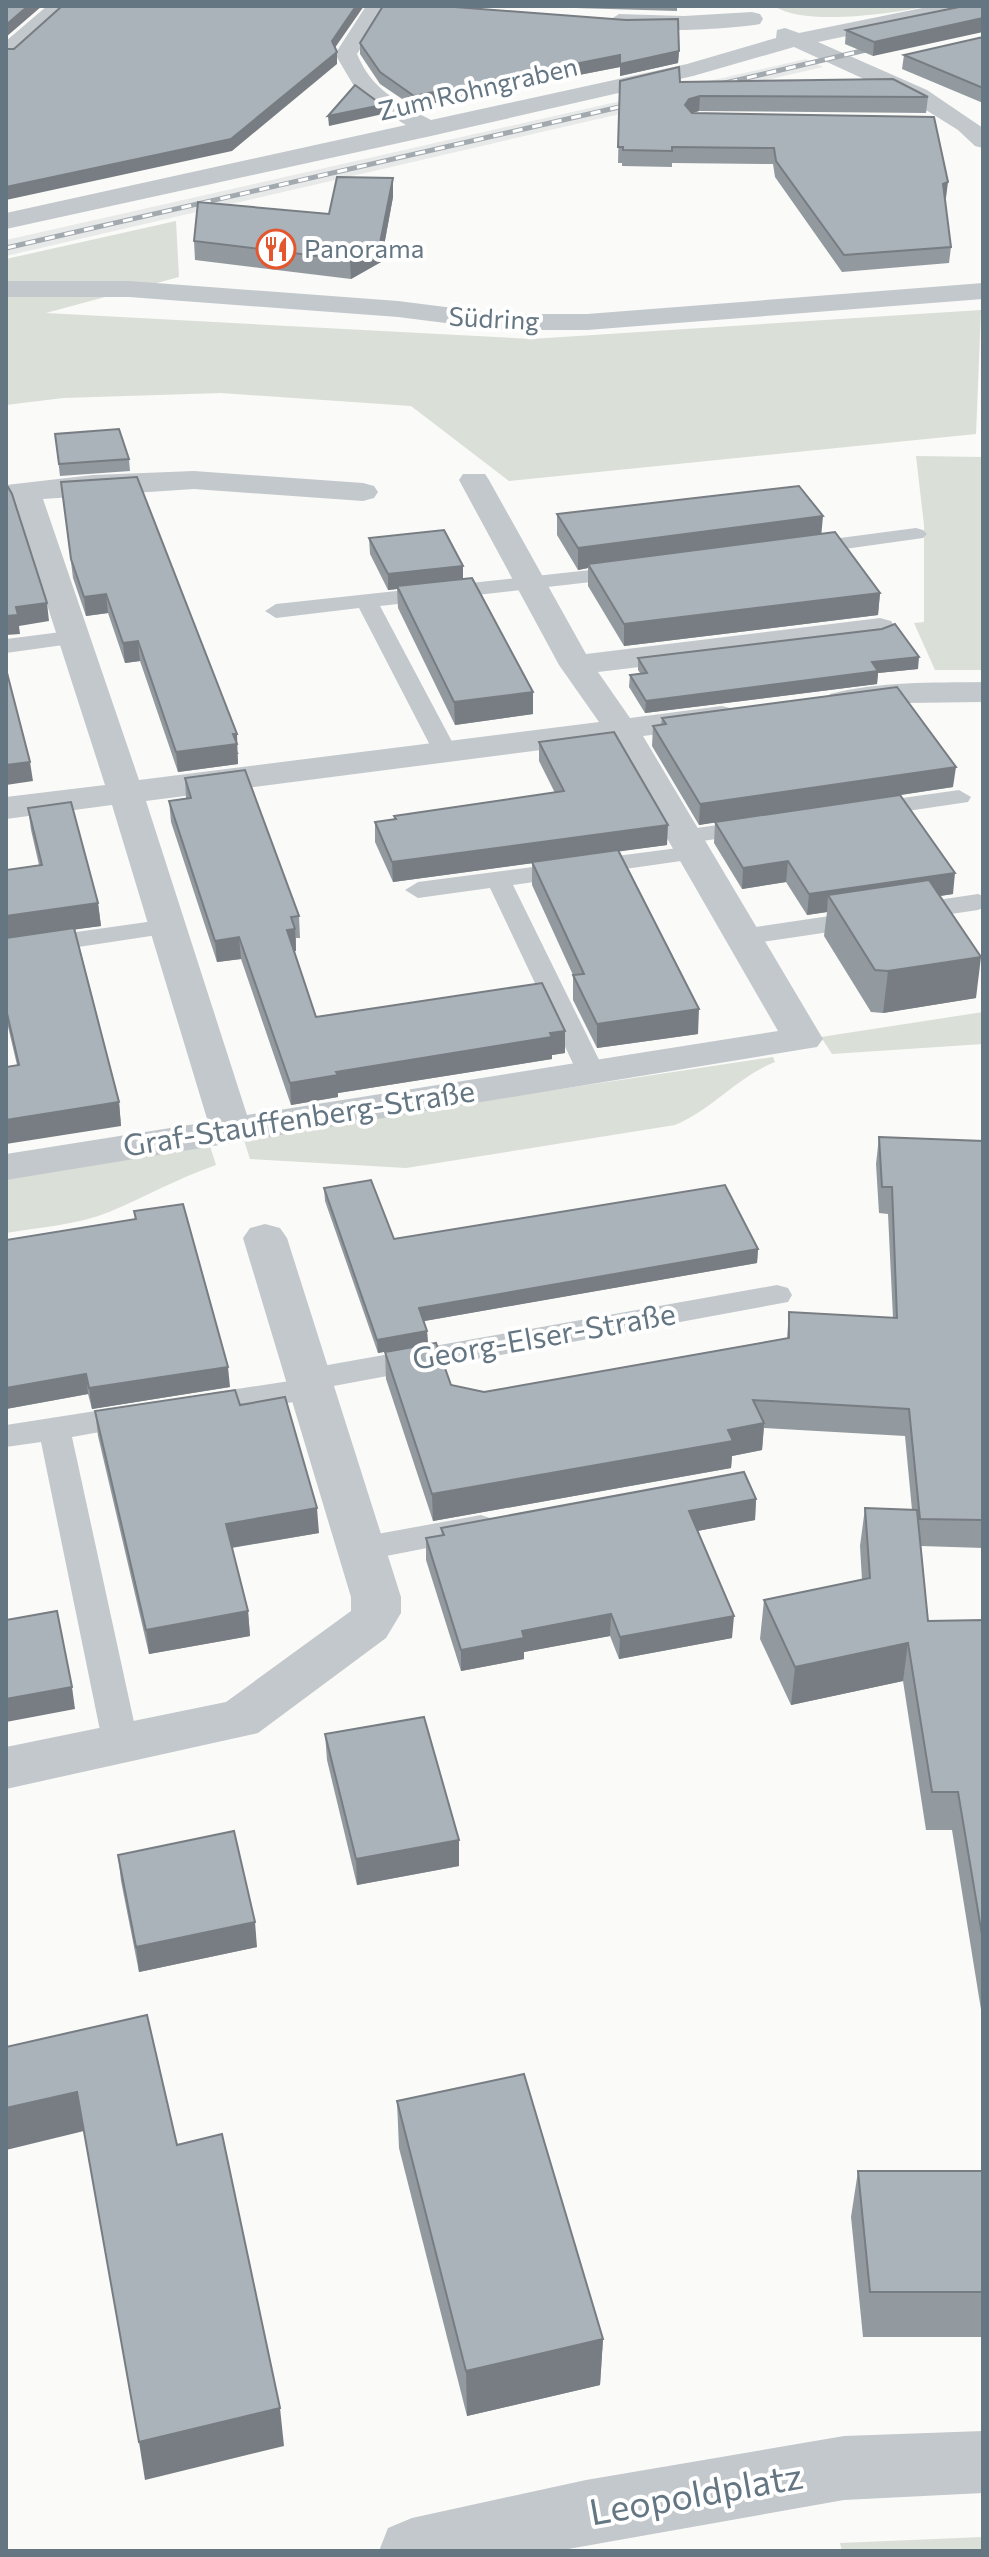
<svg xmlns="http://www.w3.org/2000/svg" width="989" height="2557" font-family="Commissioner,sans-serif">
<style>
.built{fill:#e8e9e9}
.green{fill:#dadfd7}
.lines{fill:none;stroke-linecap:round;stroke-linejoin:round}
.lane{fill:#c3c8cc;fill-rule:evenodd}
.street{fill:#c3c8cc;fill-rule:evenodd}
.rail-casing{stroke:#a2aab0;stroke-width:5}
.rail{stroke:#fff;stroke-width:3;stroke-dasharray:10;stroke-linecap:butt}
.wall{fill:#929a9f}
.shaded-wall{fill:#777d82}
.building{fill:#aab3b9;stroke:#777d82;stroke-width:2}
.labels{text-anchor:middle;stroke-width:8;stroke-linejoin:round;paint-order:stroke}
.far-street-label{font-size:26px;fill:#657683;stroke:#fff}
.far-poi-label{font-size:26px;fill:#657683;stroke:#fff;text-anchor:start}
.street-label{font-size:30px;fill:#657683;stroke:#fff}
.near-street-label{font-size:36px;fill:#657683;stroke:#fff}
</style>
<rect width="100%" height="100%" fill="#fafaf8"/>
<polygon class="built" points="806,59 823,67 6,256 6,240"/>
<g class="green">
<path d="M774 6H930C892 13 806 27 774 6Z"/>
<polygon points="176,221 179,277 46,313 531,339 981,310 976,434 509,481 411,406 221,393 63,398 6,405 6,259"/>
<polygon points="916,456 983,457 983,670 935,670 914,623 924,622 924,525"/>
<polygon points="983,1012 983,1044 832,1054 821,1037"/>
<path d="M773 1057 775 1062C737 1077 713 1109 675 1125L406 1168 250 1159 243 1137Z"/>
<path d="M209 1143 216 1165C178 1178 145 1197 109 1212 77 1225 40 1227 6 1233V1174Z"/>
<polygon points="983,2537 983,2551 842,2551 840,2543"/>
</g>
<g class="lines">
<g class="lane">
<polygon points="916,528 923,530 927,534 923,538 802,555 791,549 802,543"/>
<polygon points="627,566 635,567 638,572 635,577 380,606 457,751 445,758 433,751 359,608 276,618 265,611 276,604"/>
<polygon points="77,630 85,632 88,637 85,642 6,653 6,639"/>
<polygon points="959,790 971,797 968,802 867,817 855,810 867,803"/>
<polygon points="752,820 764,827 761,832 683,844 671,837 683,830"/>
<polygon points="693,846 702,848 705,853 702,858 513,885 605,1072 601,1078 581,1078 577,1072 490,888 418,898 405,890 418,882"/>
<polygon points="978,894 983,896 983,908 978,910 742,945 729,937 742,929"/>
<polygon points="168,919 177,922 181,927 177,932 6,958 6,942"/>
<polygon points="777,1285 788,1288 792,1295 788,1302 328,1387 324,1396 313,1399 198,1417 187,1414 182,1406 187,1398 198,1395 296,1380 300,1371 311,1368"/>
<polygon points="134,1405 145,1408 150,1416 145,1424 72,1437 139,1745 134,1755 121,1759 108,1755 103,1745 41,1442 6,1447 6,1425"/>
<polygon points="481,1515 493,1519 498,1527 493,1535 361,1561 349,1558 344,1549 349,1540 361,1537"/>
</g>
<g class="street">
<polygon points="47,6 71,6 14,58 6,60 6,41"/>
<path d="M366 6H388L357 54C372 90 398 102 431 120L687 64 776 38 777 30 785 28 799 33 932 6H972L961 12 818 42 927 90 983 128V148L975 146 958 130 910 100 794 47 693 76 431 136 6 229V213L406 125 361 98 335 54Z"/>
<path d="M752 12 760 14 763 19 760 24C737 29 621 36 608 21L619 14 684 16Z"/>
<polygon points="6,281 129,281 398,301 501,314 587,314 983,283 983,299 587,330 501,330 398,317 129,297 6,297"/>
<path d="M194 471 363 483 374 486 378 492 374 498 363 501 194 489 43 499 139 780 599 722 559 665 459 480 463 474H485L489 480 586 654 880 618 891 621 896 628 891 635 880 638 598 672 630 718 722 706 734 709 739 716 734 723 722 726 643 736 823 1039 817 1047 6 1180V1154L208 1122 112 805 6 819V797L105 785 14 502 6 503V485L93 475ZM611 741 778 1031 247 1115 146 801Z"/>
<path d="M983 682V702L905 703 842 711 830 708 825 701 830 694C880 681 932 683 983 682Z"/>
<polygon points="265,1224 280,1228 287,1238 401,1597 401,1613 386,1638 258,1733 6,1789 6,1747 226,1702 351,1611 351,1597 243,1238 250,1228"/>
<polygon points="983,2431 983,2493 844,2500 557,2551 379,2551 388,2528 412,2518 586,2480 844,2436"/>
</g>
<defs>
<g id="rail">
<polyline points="708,87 883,46"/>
<polyline points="6,248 641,102"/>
</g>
</defs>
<use href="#rail" class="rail-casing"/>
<use href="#rail" class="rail"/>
</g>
<g class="wall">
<polygon points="506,6 677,6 677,11"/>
<polygon points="964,6 873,56 845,44 846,30"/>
<polygon points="983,37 983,103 902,69 904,55"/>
<polygon points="360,43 679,51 678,63 620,76 620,67 414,107 380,84 360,54"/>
<polygon points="620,81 680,82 928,97 926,113 699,111 692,113 946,198 945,199 951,247 949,263 842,272 775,177 773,164 672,163 672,167 622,166 622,163 618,163"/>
<polygon points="393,178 393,197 381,262 351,279 195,260 194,241 329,214"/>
<polygon points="55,434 129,459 130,471 60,476"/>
<polygon points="61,482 239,754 237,754 238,764 178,772 140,661 125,663 108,613 86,616 73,578"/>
<polygon points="557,514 821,533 880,593 878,615 624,646 588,586 588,568 578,570 557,535"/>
<polygon points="369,538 463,566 463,579 533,714 455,725 398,608 397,589 388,590 370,554"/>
<polygon points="638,658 918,669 878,673 877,684 645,713 629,687 630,675 640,673 638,670"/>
<polygon points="662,718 953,787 901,795 953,894 940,896 976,998 883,1013 871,1012 824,936 827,912 807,915 786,882 742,889 714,843 715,822 699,825 652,746 653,726 661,725"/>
<polygon points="539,742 667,845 619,851 698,1034 597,1048 573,1000 573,975 532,885 532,863 393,882 375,842 375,822 394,819 394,816 555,793 539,761"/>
<polygon points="185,778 299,916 300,938 296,938 296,951 294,951 316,1017 565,1031 565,1053 552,1055 552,1059 338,1093 338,1097 291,1105 241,959 217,962 171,822 169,801 186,798"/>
<polygon points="28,808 98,903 101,926 75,929 119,1102 121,1126 17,1065 6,1018 6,870 39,865 31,830"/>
<polygon points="879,1137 983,1141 983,1548 921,1546 928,1621 983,1620 983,2022 952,1830 926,1830 903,1681 791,1705 760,1639 764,1600 862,1580 860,1546 865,1508 912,1510 905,1436 764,1428 762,1450 732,1456 731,1468 433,1521 386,1379 385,1352 451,1385 484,1392 787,1338 789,1312 893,1318 888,1214 879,1213 876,1164"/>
<polygon points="324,1188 394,1239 758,1249 757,1263 424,1321 427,1331 428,1344 378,1353 325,1201"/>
<polygon points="134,1211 230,1387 92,1409 88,1394 6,1409 6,1240 135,1219"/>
<polygon points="240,1405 319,1533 232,1548 248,1611 250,1636 149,1654 98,1436 95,1411"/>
<polygon points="756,1499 755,1520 697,1531 732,1638 619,1659 610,1636 524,1652 524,1659 461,1671 426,1560 426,1538 442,1535 441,1528"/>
<polygon points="325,1734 459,1840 459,1866 357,1885 327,1760"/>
<polygon points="118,1855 257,1947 139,1972 121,1881"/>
<polygon points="397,2101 603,2339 600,2385 467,2416 399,2148"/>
<polygon points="858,2171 983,2171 983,2337 863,2337 851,2217"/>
</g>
<g class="shaded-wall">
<polygon points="28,6 42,6 6,37 6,25"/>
<polygon points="356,6 364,6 332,52 332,41"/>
<polygon points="983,18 983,32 873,56 874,42"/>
<polygon points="679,51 678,63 620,76 620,64"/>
<polygon points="337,52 337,64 232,151 6,200 6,187"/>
<polygon points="620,55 620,67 414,107 414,96"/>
<polygon points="700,96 699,111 689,114 685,105 689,99"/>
<polygon points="382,105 383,114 329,126 328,116"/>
<polygon points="393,178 393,197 381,262 351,279 350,260"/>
<polygon points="948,182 946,198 941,200 943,184"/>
<polygon points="823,516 821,538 588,564 588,568 578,570 578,548"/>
<polygon points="463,566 463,583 397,586 397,589 388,590 388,574"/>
<polygon points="880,593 878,615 624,646 624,624"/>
<polygon points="106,594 108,613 86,616 84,597"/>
<polygon points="47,603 49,621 19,626 20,634 6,635 6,616 16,607"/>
<polygon points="138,641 140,661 125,663 123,643"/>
<polygon points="919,657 918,669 878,673 877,684 645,713 646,701 872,662"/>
<polygon points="533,692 533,714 455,725 454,702"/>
<polygon points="233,734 237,734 238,764 178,772 176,752"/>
<polygon points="30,762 33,781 6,785 6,765"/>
<polygon points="956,767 953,787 699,825 700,804"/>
<polygon points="668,825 667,845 393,882 392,862"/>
<polygon points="788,861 786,882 742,889 743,868"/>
<polygon points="955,873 953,894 838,911 828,895 827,912 807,915 809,894"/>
<polygon points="98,903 101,926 6,939 6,916"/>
<polygon points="295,929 296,951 288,952 287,930"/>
<polygon points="239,937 241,959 217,962 215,941"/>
<polygon points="981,957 976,998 883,1013 888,971"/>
<polygon points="699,1009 698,1034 597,1048 597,1024"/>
<polygon points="565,1031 565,1053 552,1055 552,1059 338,1093 338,1097 291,1105 290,1083 336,1072"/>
<polygon points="119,1102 121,1126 6,1144 6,1120"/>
<polygon points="758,1249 757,1263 419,1322 419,1308"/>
<polygon points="427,1331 428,1344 378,1353 377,1340"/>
<polygon points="228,1367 230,1387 92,1409 89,1388"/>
<polygon points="86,1374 88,1394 6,1409 6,1388"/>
<polygon points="764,1423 762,1450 732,1456 731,1468 433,1521 432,1494"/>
<polygon points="756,1499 755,1520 687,1533 689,1511"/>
<polygon points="317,1508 319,1533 228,1548 226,1524"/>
<polygon points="248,1611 250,1636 149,1654 146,1630"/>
<polygon points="611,1614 610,1636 524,1652 524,1659 461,1671 461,1650 522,1631"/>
<polygon points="734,1616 732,1638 619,1659 620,1637"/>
<polygon points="908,1643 903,1681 791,1705 795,1667"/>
<polygon points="72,1687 75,1709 6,1722 6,1699"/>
<polygon points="459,1840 459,1866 357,1885 356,1859"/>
<polygon points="255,1922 257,1947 139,1972 136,1947"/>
<polygon points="77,2092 84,2131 6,2150 6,2108"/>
<polygon points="603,2339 600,2385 467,2416 466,2371"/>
<polygon points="280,2408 284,2446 145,2480 139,2442"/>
</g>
<g class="building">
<polygon points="6,6 28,6 6,25"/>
<polygon points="62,6 356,6 332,41 337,52 231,139 6,187 6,49 14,49"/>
<polygon points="383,6 442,6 626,20 678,19 679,51 620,64 620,55 414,96 380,72 360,43"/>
<polygon points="964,6 983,6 983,18 874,42 846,30"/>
<polygon points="983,37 983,88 904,55"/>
<polygon points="679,67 680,82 893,79 928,97 700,96 689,99 685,105 692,113 934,117 948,182 943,184 951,247 844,255 776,161 774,148 672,147 672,151 623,150 623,147 618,147 620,81"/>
<polygon points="355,85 382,105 328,116"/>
<polygon points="337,177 393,178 380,243 350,260 194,241 198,202 329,214"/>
<polygon points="119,429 129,459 59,464 55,434"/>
<polygon points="137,477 237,734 233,734 237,744 176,752 138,641 123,643 106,594 84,597 71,559 61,482"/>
<polygon points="799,486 823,516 578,548 557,514"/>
<polygon points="6,487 8,487 12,494 47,603 16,607 18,615 6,616"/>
<polygon points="444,530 463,566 388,574 369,538"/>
<polygon points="835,532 880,593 624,624 588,564"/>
<polygon points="472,578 533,692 454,702 397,586"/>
<polygon points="895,624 919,657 872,662 878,671 646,701 630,675 647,673 638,658 882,629"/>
<polygon points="6,669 30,762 6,765"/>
<polygon points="897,687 956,767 700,804 653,726 666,724 662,718"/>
<polygon points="614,732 668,825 392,862 375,822 396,819 394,816 564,791 539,742"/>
<polygon points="245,770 299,916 291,917 295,929 287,930 316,1017 542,983 565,1031 550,1033 552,1037 336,1072 338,1075 290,1083 239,937 215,941 169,801 191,798 185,778"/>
<polygon points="900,795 955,873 809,894 788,861 743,868 715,822"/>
<polygon points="71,802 98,903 6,916 6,870 42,865 28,808"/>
<polygon points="618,850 699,1009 597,1024 573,975 584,974 532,862"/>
<polygon points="929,880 981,957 888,971 875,970 828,895"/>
<polygon points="74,928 119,1102 6,1120 6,1067 19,1065 6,1009 6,938"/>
<polygon points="879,1137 983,1141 983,1520 920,1519 909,1409 753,1400 764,1423 728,1430 733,1441 432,1494 385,1352 436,1343 451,1385 484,1392 789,1338 789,1312 897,1318 892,1187 882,1187"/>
<polygon points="371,1180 394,1239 725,1185 758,1249 419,1308 427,1331 377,1340 324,1188"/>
<polygon points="183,1204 228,1367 89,1388 86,1374 6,1388 6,1240 136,1219 134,1211"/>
<polygon points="235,1390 240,1405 285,1397 317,1508 226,1524 248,1611 146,1630 95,1411"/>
<polygon points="744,1472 756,1499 689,1511 734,1616 620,1637 611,1614 522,1631 524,1638 461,1650 426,1538 444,1535 441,1528"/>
<polygon points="865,1508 917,1510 928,1621 983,1620 983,1941 958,1792 932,1792 908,1643 795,1667 764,1600 870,1578"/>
<polygon points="57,1611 72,1687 6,1699 6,1620"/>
<polygon points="424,1717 459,1840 356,1859 325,1734"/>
<polygon points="234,1831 255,1922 136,1947 118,1855"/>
<polygon points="147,2015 177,2145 222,2134 280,2408 139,2442 77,2092 6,2108 6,2047"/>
<polygon points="524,2074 603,2339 466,2371 397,2101"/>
<polygon points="858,2171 983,2171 983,2292 870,2292"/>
</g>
<defs>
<symbol id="restaurant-ring" viewBox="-11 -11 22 22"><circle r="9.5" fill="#fff" stroke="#e4572e" stroke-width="1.5"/><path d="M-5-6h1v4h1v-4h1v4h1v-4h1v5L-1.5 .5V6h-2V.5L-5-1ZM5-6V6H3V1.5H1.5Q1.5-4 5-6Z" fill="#e4572e"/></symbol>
</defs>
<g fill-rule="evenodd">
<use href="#restaurant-ring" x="254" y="227" width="44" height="44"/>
</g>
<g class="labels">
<g class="far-street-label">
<text transform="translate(478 89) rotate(-13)" y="9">Zum Rohngraben</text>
<text transform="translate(494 319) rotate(3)" y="9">Südring</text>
</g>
<g class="far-poi-label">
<text x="304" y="258">Panorama</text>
</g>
<g class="street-label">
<text transform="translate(299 1119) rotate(-9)" y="10">Graf-Stauffenberg-Straße</text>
<text transform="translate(544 1337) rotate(-10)" y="10">Georg-Elser-Straße</text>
</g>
<g class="near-street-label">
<text transform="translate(696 2494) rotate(-10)" y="13">Leopoldplatz</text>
</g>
</g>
<rect width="989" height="2557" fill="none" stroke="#657683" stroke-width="16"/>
</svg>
